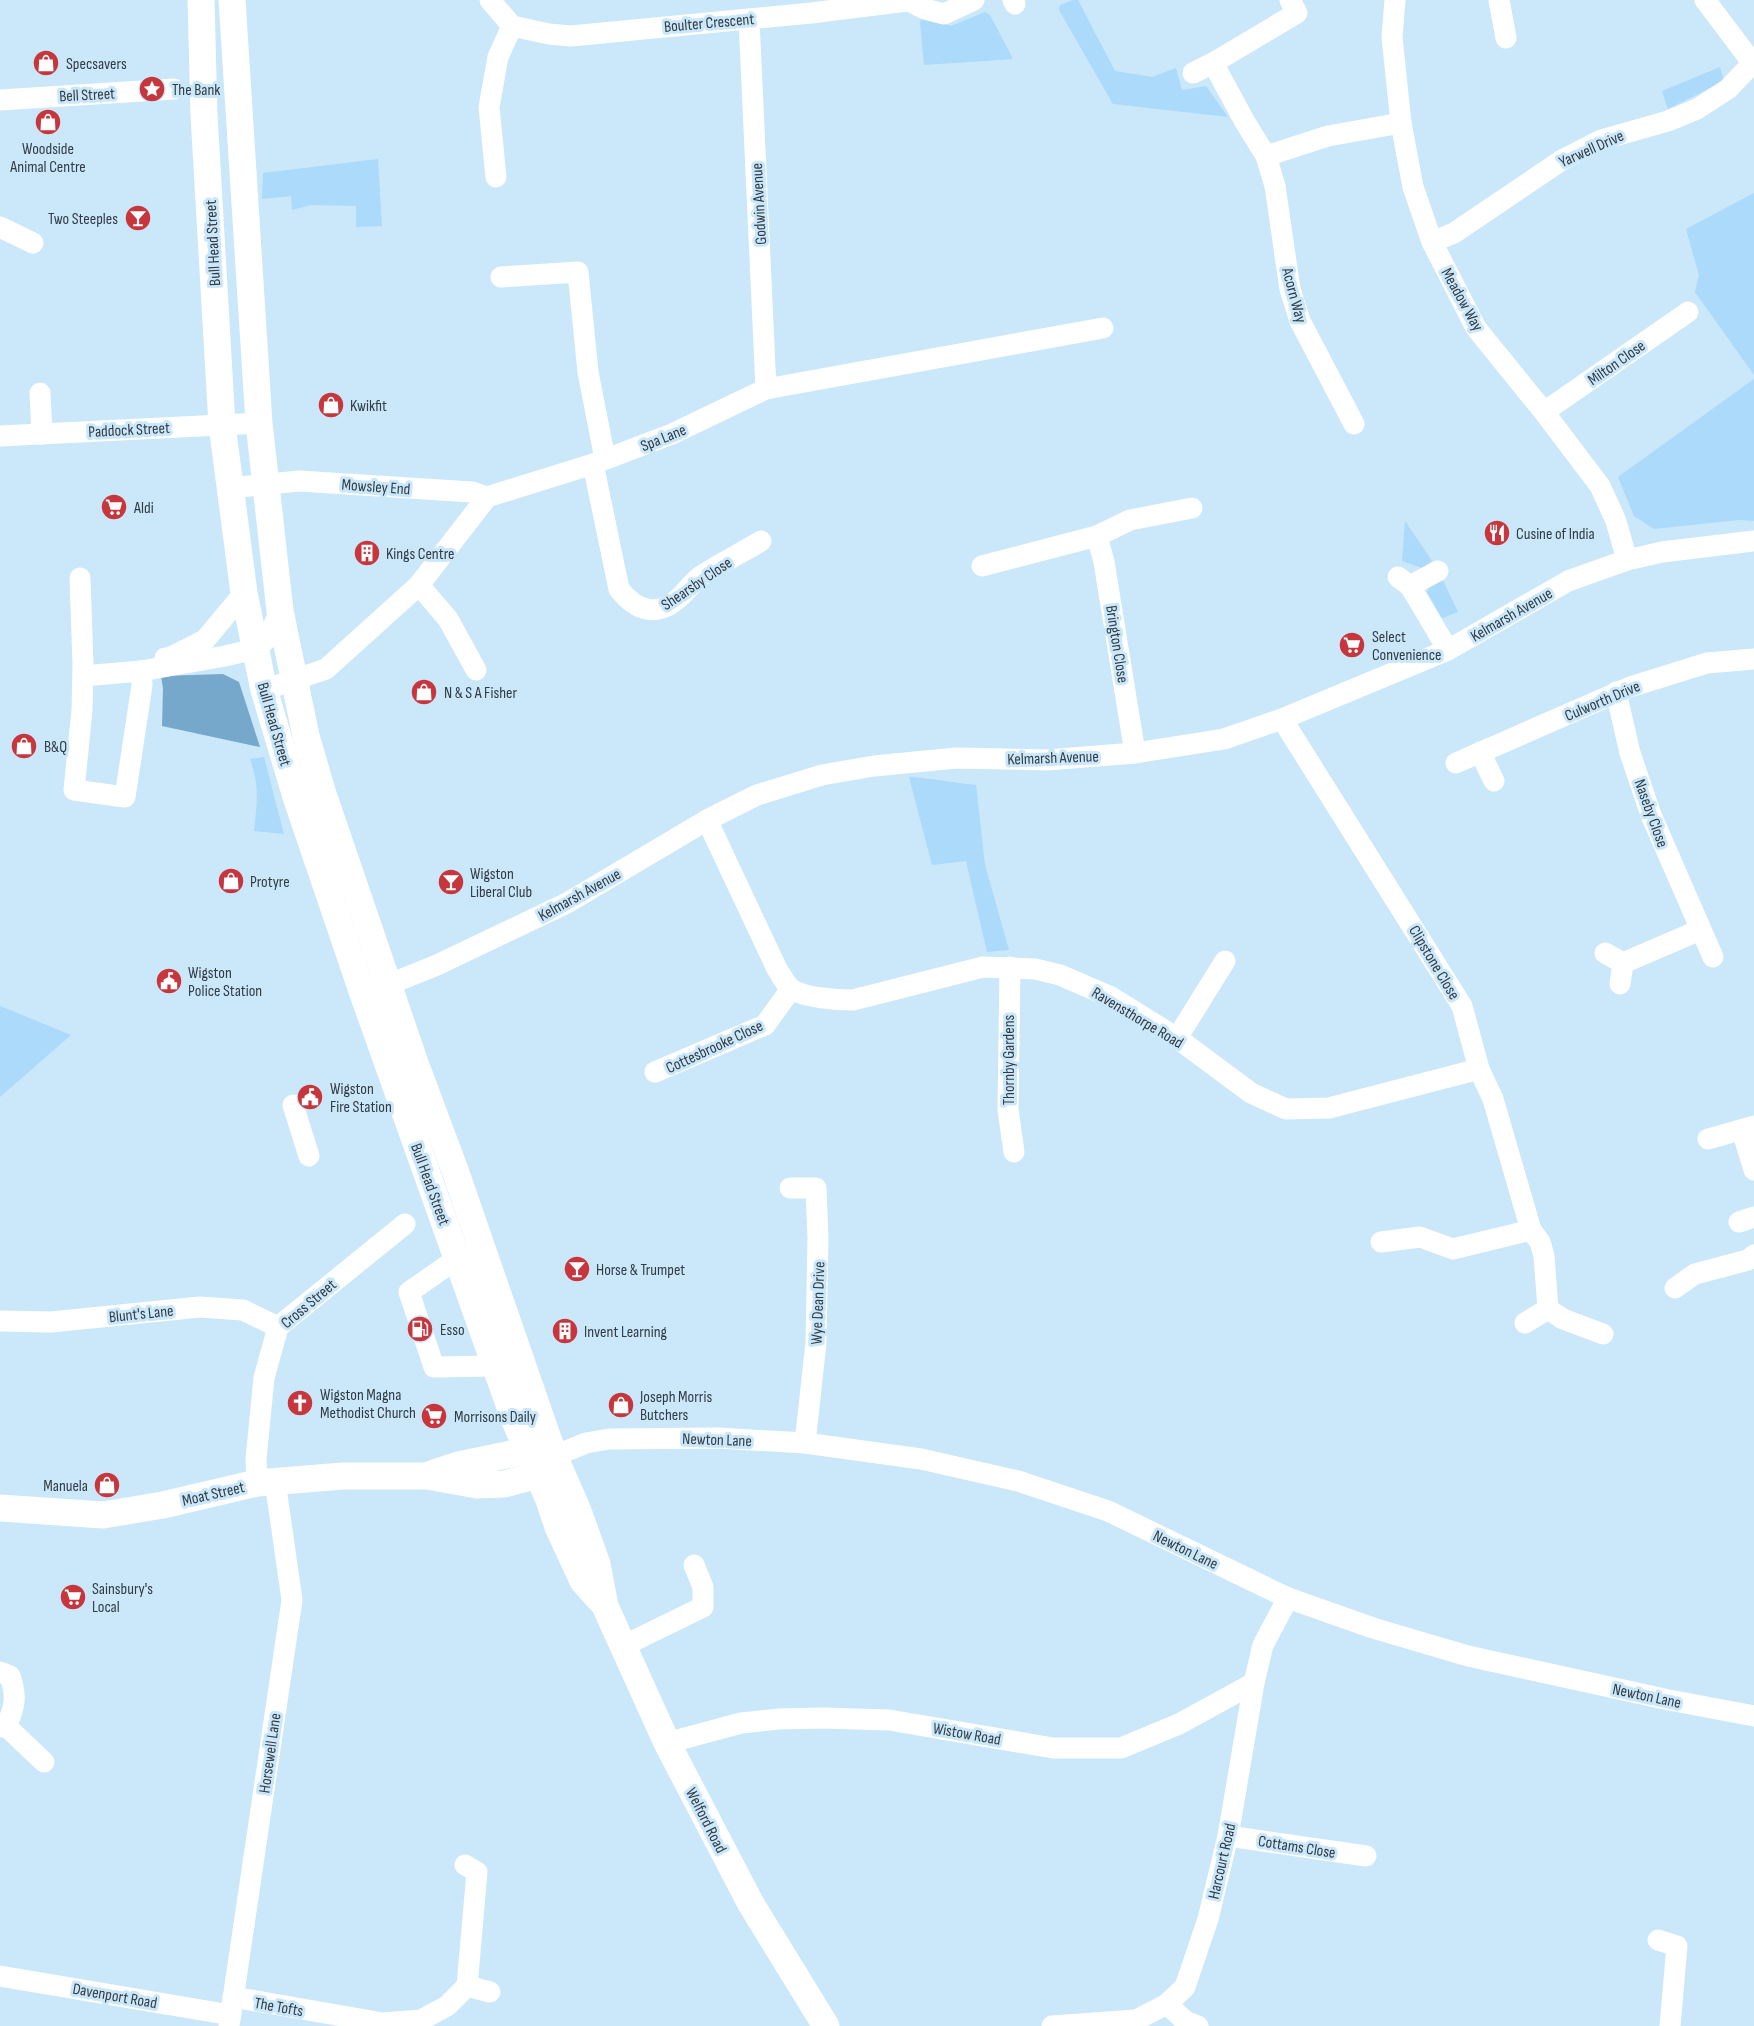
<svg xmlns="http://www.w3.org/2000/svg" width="1754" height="2026" font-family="'Sofia Sans Condensed',sans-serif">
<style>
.green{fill:#abdafb}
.forest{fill:#75a8cb}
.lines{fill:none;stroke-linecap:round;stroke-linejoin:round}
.minor{stroke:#fff;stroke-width:21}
.major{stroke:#fff;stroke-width:27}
.labels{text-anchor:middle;stroke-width:6;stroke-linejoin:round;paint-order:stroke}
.street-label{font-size:16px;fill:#313c44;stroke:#cbe7fa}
.poi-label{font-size:16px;fill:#313c44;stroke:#cbe7fa;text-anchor:start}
</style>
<rect width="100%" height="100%" fill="#cbe7fa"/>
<g class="green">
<polygon points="1073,0 1078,0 1115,71 1152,77 1176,68 1182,90 1206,86 1228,117 1113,104 1059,10 1060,5"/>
<polygon points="985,12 990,15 1013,59 924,65 920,23 922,16 951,26"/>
<polygon points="1720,67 1724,81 1668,109 1662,91"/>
<polygon points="378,159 382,226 356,227 356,206 311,205 292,210 291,196 262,199 263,173"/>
<polygon points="1754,193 1754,375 1695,292 1699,275 1686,229"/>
<polygon points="1754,379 1754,521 1739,520 1654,529 1634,516 1618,477"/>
<polygon points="1405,521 1432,561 1422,568 1402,561"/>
<polygon points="1441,576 1458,612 1442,618 1427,592 1432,581"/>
<path d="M264 757 284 834 254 831C257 803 260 787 250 759Z"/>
<path d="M909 777C932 778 953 783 976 785L985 865 1009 950 987 952 966 861 932 865Z"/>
<polygon points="0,1006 71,1035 0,1097"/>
</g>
<polygon class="forest" points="223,674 239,682 260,747 162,726 163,688 161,676"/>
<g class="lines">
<g class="minor">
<polyline points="490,0 512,26 549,34 571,36 811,13 907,1"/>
<polyline points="907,0 925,9 944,14 974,0"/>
<polyline points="1013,0 1015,4"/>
<polyline points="1290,0 1297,13 1213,63 1245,122 1266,156 1275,186 1290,289 1300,321 1354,424"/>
<polyline points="1395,0 1392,37 1401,123 1413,187 1432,242 1476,328 1544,412 1600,486 1616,521 1627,560"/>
<polyline points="1499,0 1506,38"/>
<polyline points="1705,0 1754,65"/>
<polyline points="749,19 766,389"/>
<polyline points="1193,73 1213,63"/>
<polyline points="0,100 174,89"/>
<polyline points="1266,156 1328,136 1401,123"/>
<polyline points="496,177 489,107 498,57 512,26"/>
<polyline points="0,227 33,243"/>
<polyline points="1432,242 1454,233 1562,160 1601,140 1668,121 1697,109 1728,89 1752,64"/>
<polyline points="501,277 578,272 588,372 605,459"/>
<polyline points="40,393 42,434"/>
<polyline points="1544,412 1688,312"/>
<polyline points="0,436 259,423"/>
<path d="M593 464 619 589C637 612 658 618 681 596 688 589 693 582 701 576 720 563 742 553 761 541"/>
<polyline points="230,488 299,481 472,492 487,497"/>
<polyline points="1097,536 1104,562 1135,753"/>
<polyline points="982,566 1097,536 1130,520 1192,508"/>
<polyline points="1398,577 1410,586 1448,650"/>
<polyline points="80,578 83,664 82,710 74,790 125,797 142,685 141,671"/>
<polyline points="419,585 448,619 476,670"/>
<polyline points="1410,586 1438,571"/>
<polyline points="165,658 169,658 205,640 244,593"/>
<polyline points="83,676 141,671 225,656 255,649 268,638 280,611"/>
<polyline points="264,690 326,669 419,585 487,497 593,464 672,434 766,389 1103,328"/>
<polyline points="1616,692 1630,753 1651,815 1713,957"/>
<polyline points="1282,719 1462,1006 1479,1069 1493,1099 1531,1230 1540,1242 1544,1256 1548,1309 1563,1319 1603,1334"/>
<polyline points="1480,752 1494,781"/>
<polyline points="1456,763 1630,687 1707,663 1754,659"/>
<path d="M707 820 777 969C781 975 786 985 791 989 805 998 837 1000 853 1000L983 967 1035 969 1060 975 1111 997 1177 1038 1251 1093 1286 1109 1329 1108 1479 1069"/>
<polyline points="1605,953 1623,963 1700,930"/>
<polyline points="1010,967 1008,1110 1014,1152"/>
<polyline points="1620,984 1623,963"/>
<polyline points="375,990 437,965 567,903 707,820 757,795 822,775 874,766 956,758 1047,760 1135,753 1224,739 1282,719 1448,650 1568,581 1627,560 1662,552 1754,541"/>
<polyline points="1177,1038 1225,961"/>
<polyline points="655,1072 765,1025 791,989"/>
<polyline points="293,1105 309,1156"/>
<polyline points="1742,1130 1754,1170"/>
<polyline points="1708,1139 1754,1126"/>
<polyline points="790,1188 816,1188 818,1238 816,1343 805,1443"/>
<polyline points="1739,1222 1754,1217"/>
<polyline points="1381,1242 1420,1237 1453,1249 1531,1230"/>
<polyline points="469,1255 458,1258 409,1292 434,1367 496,1366"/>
<polyline points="1675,1288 1695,1274 1748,1260 1754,1255"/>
<polyline points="0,1321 51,1322 200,1307 243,1310 278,1327"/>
<polyline points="1525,1323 1548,1309"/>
<polyline points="554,1456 586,1443 609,1439 718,1438 805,1443 921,1459 1018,1481 1108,1511 1288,1598 1373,1628 1468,1656 1669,1700 1754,1716"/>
<polyline points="257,1483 256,1459 264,1378 278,1327 405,1224"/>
<polyline points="623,1646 703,1607 703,1587 694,1565"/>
<path d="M0 1672 10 1676C17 1696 15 1708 6 1726L0 1727"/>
<polyline points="6,1726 44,1762"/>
<polyline points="667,1743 741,1723 779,1719 822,1718 889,1720 1053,1748 1121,1748 1179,1724 1254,1683"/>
<polyline points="1228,1836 1366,1856"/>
<polyline points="1658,1940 1677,1946 1670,2026"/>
<polyline points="0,1976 231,2015"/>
<polyline points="467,1986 490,1992"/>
<polyline points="233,1997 383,2023 421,2020 447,2006 467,1986 477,1872 465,1865"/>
<polyline points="1167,2004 1185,2021 1198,2026"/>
<polyline points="229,2026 292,1600 275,1481"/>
<polyline points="1052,2026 1136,2020 1167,2004 1185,1987 1208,1919 1228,1836 1254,1683 1263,1645 1288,1598"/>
</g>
<g class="major">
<polyline points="201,0 204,115 222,425 244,593 264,690 297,800 363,994 515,1421 549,1500 558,1527 583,1581 600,1600"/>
<polyline points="232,0 259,423 280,611 306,736 322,791 415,1063 456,1173 554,1456 578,1511 597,1564 605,1606 667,1743 751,1904 826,2026"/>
<polyline points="431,1474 458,1465 526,1451 542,1454"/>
<polyline points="0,1508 103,1515 163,1505 257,1483 343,1476 427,1476 477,1485 504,1484 538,1475 548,1463"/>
</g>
</g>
<defs>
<symbol id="shop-disc" viewBox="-11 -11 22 22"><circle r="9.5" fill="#c6363c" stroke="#cbe7fa"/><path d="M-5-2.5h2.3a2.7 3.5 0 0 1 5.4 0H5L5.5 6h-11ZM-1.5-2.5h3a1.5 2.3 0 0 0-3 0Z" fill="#fff"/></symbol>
<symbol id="sight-disc" viewBox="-11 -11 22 22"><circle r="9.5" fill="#c6363c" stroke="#cbe7fa"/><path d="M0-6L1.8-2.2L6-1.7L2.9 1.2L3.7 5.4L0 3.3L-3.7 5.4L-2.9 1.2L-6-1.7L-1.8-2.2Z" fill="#fff"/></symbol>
<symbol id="bar-disc" viewBox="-11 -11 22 22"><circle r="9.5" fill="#c6363c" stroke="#cbe7fa"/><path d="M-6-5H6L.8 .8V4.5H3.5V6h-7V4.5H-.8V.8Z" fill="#fff"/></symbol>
<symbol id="supermarket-disc" viewBox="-11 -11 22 22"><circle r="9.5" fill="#c6363c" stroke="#cbe7fa"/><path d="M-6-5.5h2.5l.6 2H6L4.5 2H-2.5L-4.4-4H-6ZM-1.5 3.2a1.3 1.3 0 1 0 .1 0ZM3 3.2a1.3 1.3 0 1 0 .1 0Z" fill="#fff"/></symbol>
<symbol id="restaurant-disc" viewBox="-11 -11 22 22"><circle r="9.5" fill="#c6363c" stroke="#cbe7fa"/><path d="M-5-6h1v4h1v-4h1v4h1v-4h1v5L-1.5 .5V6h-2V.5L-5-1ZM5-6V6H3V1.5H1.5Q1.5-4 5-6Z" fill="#fff"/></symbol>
<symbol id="building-disc" viewBox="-11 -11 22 22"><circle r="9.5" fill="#c6363c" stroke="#cbe7fa"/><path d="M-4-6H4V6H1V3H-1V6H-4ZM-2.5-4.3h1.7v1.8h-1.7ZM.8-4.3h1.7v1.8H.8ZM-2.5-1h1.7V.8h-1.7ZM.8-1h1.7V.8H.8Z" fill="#fff"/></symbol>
<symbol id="civic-disc" viewBox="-11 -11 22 22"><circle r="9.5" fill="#c6363c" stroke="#cbe7fa"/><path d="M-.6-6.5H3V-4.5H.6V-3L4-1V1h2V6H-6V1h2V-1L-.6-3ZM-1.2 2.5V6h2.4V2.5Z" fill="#fff"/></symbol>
<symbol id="fuel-disc" viewBox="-11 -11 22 22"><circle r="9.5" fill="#c6363c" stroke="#cbe7fa"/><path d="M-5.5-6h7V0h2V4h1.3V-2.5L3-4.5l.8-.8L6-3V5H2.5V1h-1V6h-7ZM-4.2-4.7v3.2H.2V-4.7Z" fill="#fff"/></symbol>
<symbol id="church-disc" viewBox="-11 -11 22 22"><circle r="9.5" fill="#c6363c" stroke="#cbe7fa"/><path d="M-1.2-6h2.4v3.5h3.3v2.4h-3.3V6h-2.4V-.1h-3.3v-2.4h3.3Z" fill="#fff"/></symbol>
</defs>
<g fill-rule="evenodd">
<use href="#shop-disc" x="31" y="48" width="30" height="30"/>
<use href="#sight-disc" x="137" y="74" width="30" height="30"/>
<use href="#shop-disc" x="33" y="107" width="30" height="30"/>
<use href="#bar-disc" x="123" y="203" width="30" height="30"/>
<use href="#shop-disc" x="316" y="390" width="30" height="30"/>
<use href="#supermarket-disc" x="99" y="492" width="30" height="30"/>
<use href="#restaurant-disc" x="1482" y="518" width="30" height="30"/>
<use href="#building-disc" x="352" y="538" width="30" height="30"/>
<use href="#supermarket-disc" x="1337" y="630" width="30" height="30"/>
<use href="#shop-disc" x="409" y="677" width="30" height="30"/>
<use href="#shop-disc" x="9" y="731" width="30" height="30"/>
<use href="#shop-disc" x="216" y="866" width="30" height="30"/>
<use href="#bar-disc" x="436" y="867" width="30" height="30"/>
<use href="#civic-disc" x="154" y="966" width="30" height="30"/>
<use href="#civic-disc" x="295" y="1082" width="30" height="30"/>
<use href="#bar-disc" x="562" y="1254" width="30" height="30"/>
<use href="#fuel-disc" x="405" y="1314" width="30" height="30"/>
<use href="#building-disc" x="550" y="1316" width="30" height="30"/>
<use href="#church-disc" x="285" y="1388" width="30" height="30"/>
<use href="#shop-disc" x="606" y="1390" width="30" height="30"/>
<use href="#supermarket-disc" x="419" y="1401" width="30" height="30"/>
<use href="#shop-disc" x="92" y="1470" width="30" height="30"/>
<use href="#supermarket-disc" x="58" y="1582" width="30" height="30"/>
</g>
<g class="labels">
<g class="street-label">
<text transform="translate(709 22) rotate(-5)" y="6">Boulter Crescent</text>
<text transform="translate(87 94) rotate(-3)" y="6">Bell Street</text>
<text transform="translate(1591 148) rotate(-24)" y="6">Yarwell Drive</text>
<text transform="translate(758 204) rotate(-93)" y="6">Godwin Avenue</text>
<text transform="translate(212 243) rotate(-93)" y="6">Bull Head Street</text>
<text transform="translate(1295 295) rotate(75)" y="6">Acorn Way</text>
<text transform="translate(1463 299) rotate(61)" y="6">Meadow Way</text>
<text transform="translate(1616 362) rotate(-35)" y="6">Milton Close</text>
<text transform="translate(129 429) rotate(-3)" y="6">Paddock Street</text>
<text transform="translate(663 437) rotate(-22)" y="6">Spa Lane</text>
<text transform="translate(376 486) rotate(4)" y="6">Mowsley End</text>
<text transform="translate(696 583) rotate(-34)" y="6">Shearsby Close</text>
<text transform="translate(1511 614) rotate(-30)" y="6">Kelmarsh Avenue</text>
<text transform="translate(1118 644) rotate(81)" y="6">Brington Close</text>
<text transform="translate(1602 700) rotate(-23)" y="6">Culworth Drive</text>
<text transform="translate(275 724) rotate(74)" y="6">Bull Head Street</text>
<text transform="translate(1053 757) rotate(-2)" y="6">Kelmarsh Avenue</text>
<text transform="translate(1652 813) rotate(70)" y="6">Naseby Close</text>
<text transform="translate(579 894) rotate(-29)" y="6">Kelmarsh Avenue</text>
<text transform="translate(1435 962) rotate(59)" y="6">Clipstone Close</text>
<text transform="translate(1138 1017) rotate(31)" y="6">Ravensthorpe Road</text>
<text transform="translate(714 1046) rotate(-25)" y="6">Cottesbrooke Close</text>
<text transform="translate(1008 1060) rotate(-90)" y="6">Thornby Gardens</text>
<text transform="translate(431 1184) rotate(70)" y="6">Bull Head Street</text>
<text transform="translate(308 1303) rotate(-40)" y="6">Cross Street</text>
<text transform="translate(817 1303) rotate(-88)" y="6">Wye Dean Drive</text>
<text transform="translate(141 1313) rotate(-6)" y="6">Blunt's Lane</text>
<text transform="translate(717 1439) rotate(2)" y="6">Newton Lane</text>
<text transform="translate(213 1493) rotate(-13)" y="6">Moat Street</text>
<text transform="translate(1186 1549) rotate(26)" y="6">Newton Lane</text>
<text transform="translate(1647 1695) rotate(12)" y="6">Newton Lane</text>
<text transform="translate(967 1733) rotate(10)" y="6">Wistow Road</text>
<text transform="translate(269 1753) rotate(-82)" y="6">Horsewell Lane</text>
<text transform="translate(707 1820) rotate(63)" y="6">Welford Road</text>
<text transform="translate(1297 1846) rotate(9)" y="6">Cottams Close</text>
<text transform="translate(1221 1861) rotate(-77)" y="6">Harcourt Road</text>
<text transform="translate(115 1995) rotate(10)" y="6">Davenport Road</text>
<text transform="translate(279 2006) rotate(10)" y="6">The Tofts</text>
</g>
<g class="poi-label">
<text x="66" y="69">Specsavers</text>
<text x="172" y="95">The Bank</text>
<text x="48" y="154" text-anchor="middle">Woodside<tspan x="48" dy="18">Animal Centre</tspan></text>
<text x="118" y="224" text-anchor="end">Two Steeples</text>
<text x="350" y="411">Kwikfit</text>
<text x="134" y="513">Aldi</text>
<text x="1516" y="539">Cusine of India</text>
<text x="386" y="559">Kings Centre</text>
<text x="1372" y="642">Select<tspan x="1372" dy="18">Convenience</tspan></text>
<text x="444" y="698">N &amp; S A Fisher</text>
<text x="44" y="752">B&amp;Q</text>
<text x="470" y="879">Wigston<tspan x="470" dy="18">Liberal Club</tspan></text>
<text x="250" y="887">Protyre</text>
<text x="188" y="978">Wigston<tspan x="188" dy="18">Police Station</tspan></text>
<text x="330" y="1094">Wigston<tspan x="330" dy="18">Fire Station</tspan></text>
<text x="596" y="1275">Horse &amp; Trumpet</text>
<text x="440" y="1335">Esso</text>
<text x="584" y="1337">Invent Learning</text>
<text x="320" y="1400">Wigston Magna<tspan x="320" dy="18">Methodist Church</tspan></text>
<text x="640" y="1402">Joseph Morris<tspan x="640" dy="18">Butchers</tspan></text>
<text x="454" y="1422">Morrisons Daily</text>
<text x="88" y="1491" text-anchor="end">Manuela</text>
<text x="92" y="1594">Sainsbury's<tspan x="92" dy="18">Local</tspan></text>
</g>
</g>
</svg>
